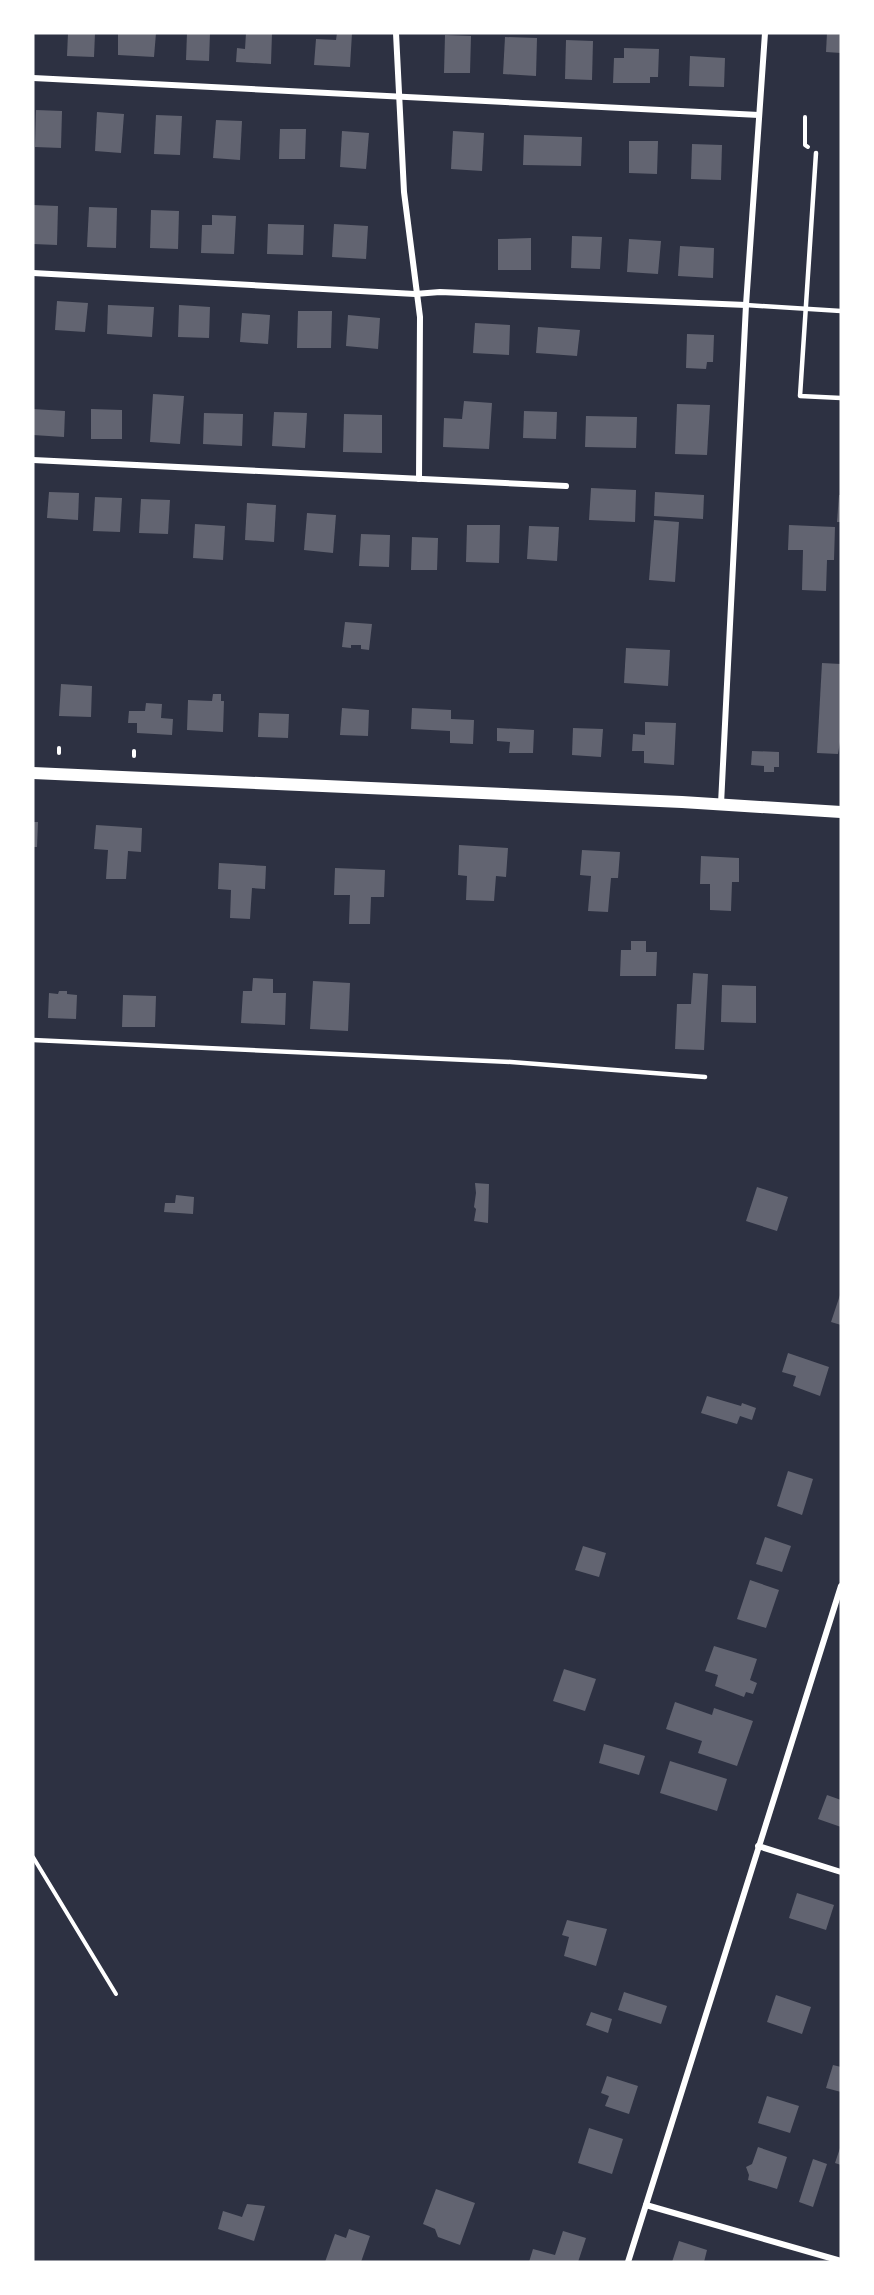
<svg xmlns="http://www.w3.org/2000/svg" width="874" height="2295" font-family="'Nunito Sans',sans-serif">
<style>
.building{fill:#626471}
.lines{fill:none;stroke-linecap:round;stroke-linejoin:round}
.path{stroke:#fff;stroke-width:4}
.service{stroke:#fff;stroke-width:4.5}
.minor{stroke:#fff;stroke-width:6}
.secondary{stroke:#fff;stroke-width:12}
</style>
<rect width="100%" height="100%" fill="#2d3142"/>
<g class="building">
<polygon points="68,33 95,33 94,57 67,56"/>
<polygon points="118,33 156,33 154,57 118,55"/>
<polygon points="187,33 210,33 209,61 186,60"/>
<polygon points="246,33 272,33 271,64 236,62 237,48 245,49"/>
<polygon points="337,33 352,33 350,67 314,65 316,39 336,40"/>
<polygon points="827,33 841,33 841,53 826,52"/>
<polygon points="445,35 471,36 470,73 444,73"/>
<polygon points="505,37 537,38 536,76 503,74"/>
<polygon points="566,40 593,41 592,80 565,79"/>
<polygon points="624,48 659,49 658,77 650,77 650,83 613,83 614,58 624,58"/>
<polygon points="690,56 725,58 724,87 689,86"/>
<polygon points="36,110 62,111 61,148 35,147"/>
<polygon points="97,112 124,114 121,153 95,151"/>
<polygon points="156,115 182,116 180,155 154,154"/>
<polygon points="216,120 242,121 240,160 213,158"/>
<polygon points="280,129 306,129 305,159 279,159"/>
<polygon points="342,131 369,133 366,169 340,167"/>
<polygon points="453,131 484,133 482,171 451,169"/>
<polygon points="524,135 582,137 581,166 523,165"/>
<polygon points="629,141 658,141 657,174 629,173"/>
<polygon points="692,144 722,145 721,180 691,179"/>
<polygon points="33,205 58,206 57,245 33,244"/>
<polygon points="89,207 117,208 116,248 87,247"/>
<polygon points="151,210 179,211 178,249 150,248"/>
<polygon points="212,215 236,216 234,254 201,253 202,225 212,225"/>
<polygon points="268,224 304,225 303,255 267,254"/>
<polygon points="334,224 368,226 366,259 332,257"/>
<polygon points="572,236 602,237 600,269 571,268"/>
<polygon points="531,238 531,270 498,270 498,239"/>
<polygon points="629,239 661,241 658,274 627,272"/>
<polygon points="680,246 714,248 713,278 678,276"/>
<polygon points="57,301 88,303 85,332 55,330"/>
<polygon points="108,305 154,307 152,337 107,334"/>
<polygon points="179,305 210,307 209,338 178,337"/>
<polygon points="298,311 332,311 331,348 297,348"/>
<polygon points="242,313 270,315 268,344 240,342"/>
<polygon points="348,315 380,318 378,349 346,346"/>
<polygon points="475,323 510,325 509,355 473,353"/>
<polygon points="538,327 580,330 577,356 536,353"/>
<polygon points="687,334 714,335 713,362 707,362 706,369 686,368"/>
<polygon points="153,394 184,396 180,444 150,442"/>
<polygon points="464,401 492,403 489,449 443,447 444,418 462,419"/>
<polygon points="677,404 710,405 707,455 675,454"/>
<polygon points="33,409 65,411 64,437 33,435"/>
<polygon points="91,409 122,410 122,439 91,439"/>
<polygon points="524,411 557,412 556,439 523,438"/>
<polygon points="274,412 307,413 305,448 272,446"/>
<polygon points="204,413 243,414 242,446 203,444"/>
<polygon points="344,414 382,415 382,453 343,452"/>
<polygon points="586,416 637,417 636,448 585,447"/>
<polygon points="591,488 636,490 635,522 589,520"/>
<polygon points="49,492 79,493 78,520 47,518"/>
<polygon points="655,492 704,495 703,519 654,516"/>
<polygon points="839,495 841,495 841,522 837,522"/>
<polygon points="95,497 122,498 120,532 93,531"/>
<polygon points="141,499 170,500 168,534 139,533"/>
<polygon points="247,503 276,505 274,542 245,540"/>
<polygon points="307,513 336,515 333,553 304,550"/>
<polygon points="654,520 679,522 675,582 649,580"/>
<polygon points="195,524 225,526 223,560 193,558"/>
<polygon points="467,525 500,525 499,563 466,562"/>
<polygon points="789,525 835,527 834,560 827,560 826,591 802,590 803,550 788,550"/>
<polygon points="529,526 559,527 557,561 527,559"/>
<polygon points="361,534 390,535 389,567 359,566"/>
<polygon points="412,537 438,538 437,570 411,570"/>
<polygon points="345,622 372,624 369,650 361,649 361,645 351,645 351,648 342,647"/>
<polygon points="626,648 670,650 668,686 624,683"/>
<polygon points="822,663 841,664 841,736 838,754 817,753"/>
<polygon points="61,684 92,686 91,717 59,716"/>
<polygon points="213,694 221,694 221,701 224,701 223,732 187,730 188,700 212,701"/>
<polygon points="146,703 162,704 161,718 173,719 172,735 137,733 137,723 128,723 129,711 145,711"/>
<polygon points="342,708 369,710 368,736 340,735"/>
<polygon points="412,708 451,710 451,719 474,720 473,744 450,743 450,731 411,729"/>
<polygon points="259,713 289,714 288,738 258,737"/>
<polygon points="645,722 676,723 674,765 644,763 644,751 632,751 633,734 645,735"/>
<polygon points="497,728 534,730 533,753 509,753 510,742 497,741"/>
<polygon points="573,728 603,729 601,757 572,755"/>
<polygon points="752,751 779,752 779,767 774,767 774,772 764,772 764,766 751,765"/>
<polygon points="33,822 38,822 37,847 33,847"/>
<polygon points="96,825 142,828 141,852 128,851 126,879 106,879 108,850 94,849"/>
<polygon points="459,845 508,848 506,877 496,876 494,901 466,900 467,876 458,875"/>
<polygon points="582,850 620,852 618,878 611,878 608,912 588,911 591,876 580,875"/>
<polygon points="701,856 739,858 739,882 732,882 731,911 710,910 710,884 700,884"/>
<polygon points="219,863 266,866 265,889 252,888 250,919 230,918 231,890 218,889"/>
<polygon points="335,868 385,870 384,897 371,897 370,924 349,924 350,895 334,895"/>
<polygon points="631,941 646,941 646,952 657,952 656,976 620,976 621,950 631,950"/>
<polygon points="693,973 708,974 704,1050 675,1049 677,1004 691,1004"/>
<polygon points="253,978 273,979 273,993 286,993 285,1025 241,1023 243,991 252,991"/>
<polygon points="313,981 350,983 348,1031 310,1029"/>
<polygon points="722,985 756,986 756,1023 721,1022"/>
<polygon points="59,991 67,991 67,994 77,995 76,1019 48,1018 49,993 58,994"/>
<polygon points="123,995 156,996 155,1027 122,1027"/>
<polygon points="475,1183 489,1184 488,1223 474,1221 476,1209 474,1207 476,1193"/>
<polygon points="757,1187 788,1197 777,1231 746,1221"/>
<polygon points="176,1195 194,1197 193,1214 164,1212 165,1203 175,1203"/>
<polygon points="841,1292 841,1325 831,1322"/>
<polygon points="788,1353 829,1367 820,1396 793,1386 796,1376 782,1372"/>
<polygon points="707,1396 741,1406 742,1403 756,1408 752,1420 740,1416 737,1424 701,1413"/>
<polygon points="788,1471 813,1479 802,1515 777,1506"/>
<polygon points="765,1537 791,1546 782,1572 756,1564"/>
<polygon points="583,1546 606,1553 599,1577 575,1570"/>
<polygon points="750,1580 779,1590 766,1628 737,1619"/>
<polygon points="714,1646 757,1659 750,1680 757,1683 753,1694 746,1692 744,1697 715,1686 718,1675 705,1671"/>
<polygon points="564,1669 596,1679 585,1711 553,1701"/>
<polygon points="675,1702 712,1715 714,1708 753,1721 737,1766 698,1753 702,1741 666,1729"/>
<polygon points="604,1744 645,1756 639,1775 599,1763"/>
<polygon points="670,1761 727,1779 717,1811 660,1793"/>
<polygon points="827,1795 841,1800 841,1827 818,1819"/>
<polygon points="797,1893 834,1905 826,1930 789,1918"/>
<polygon points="567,1920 607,1929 596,1966 564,1956 569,1937 562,1935"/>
<polygon points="624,1992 667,2006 661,2024 618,2010"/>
<polygon points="776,1995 811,2007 802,2034 767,2022"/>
<polygon points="591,2012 612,2019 608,2033 586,2025"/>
<polygon points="833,2065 841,2067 841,2092 826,2088"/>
<polygon points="607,2076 638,2086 629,2114 605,2106 609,2096 601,2093"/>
<polygon points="767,2096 799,2106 790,2133 758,2123"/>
<polygon points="589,2128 623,2139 612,2174 578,2163"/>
<polygon points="841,2145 841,2165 835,2163"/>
<polygon points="758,2147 787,2157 777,2189 748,2180 749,2175 746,2167 752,2164"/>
<polygon points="813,2159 827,2164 813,2207 799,2202"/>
<polygon points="436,2189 475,2203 460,2245 438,2237 435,2229 423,2224"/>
<polygon points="247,2204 265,2206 254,2241 218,2229 223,2211 242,2217"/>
<polygon points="349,2229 370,2236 361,2262 325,2262 335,2234 346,2238"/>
<polygon points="563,2231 586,2238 578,2262 529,2262 533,2249 555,2255"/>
<polygon points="679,2241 707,2250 704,2262 672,2262"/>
</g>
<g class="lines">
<g class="path">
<polyline points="805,117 805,145 808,147"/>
<polyline points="59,753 59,748"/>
<polyline points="134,756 134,751"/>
<polyline points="33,1857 116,1994"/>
</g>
<g class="service">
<polyline points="816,153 800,396 841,398"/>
<polyline points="746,305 841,311"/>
<polyline points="33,1040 511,1062 705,1077"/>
</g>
<g class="minor">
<polyline points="396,33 404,192 420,317 419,479"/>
<polyline points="33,78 759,115"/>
<polyline points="33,273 415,294 440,292 746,305"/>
<polyline points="33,460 566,486"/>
<polyline points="721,804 746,305 765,33"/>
<polyline points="758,1846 841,1872"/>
<polyline points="646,2205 841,2261"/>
<polyline points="628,2262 841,1586"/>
</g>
<polyline class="secondary" points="33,773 682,802 841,812"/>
</g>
<rect width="874" height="2295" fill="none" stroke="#ffffff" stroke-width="69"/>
</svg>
